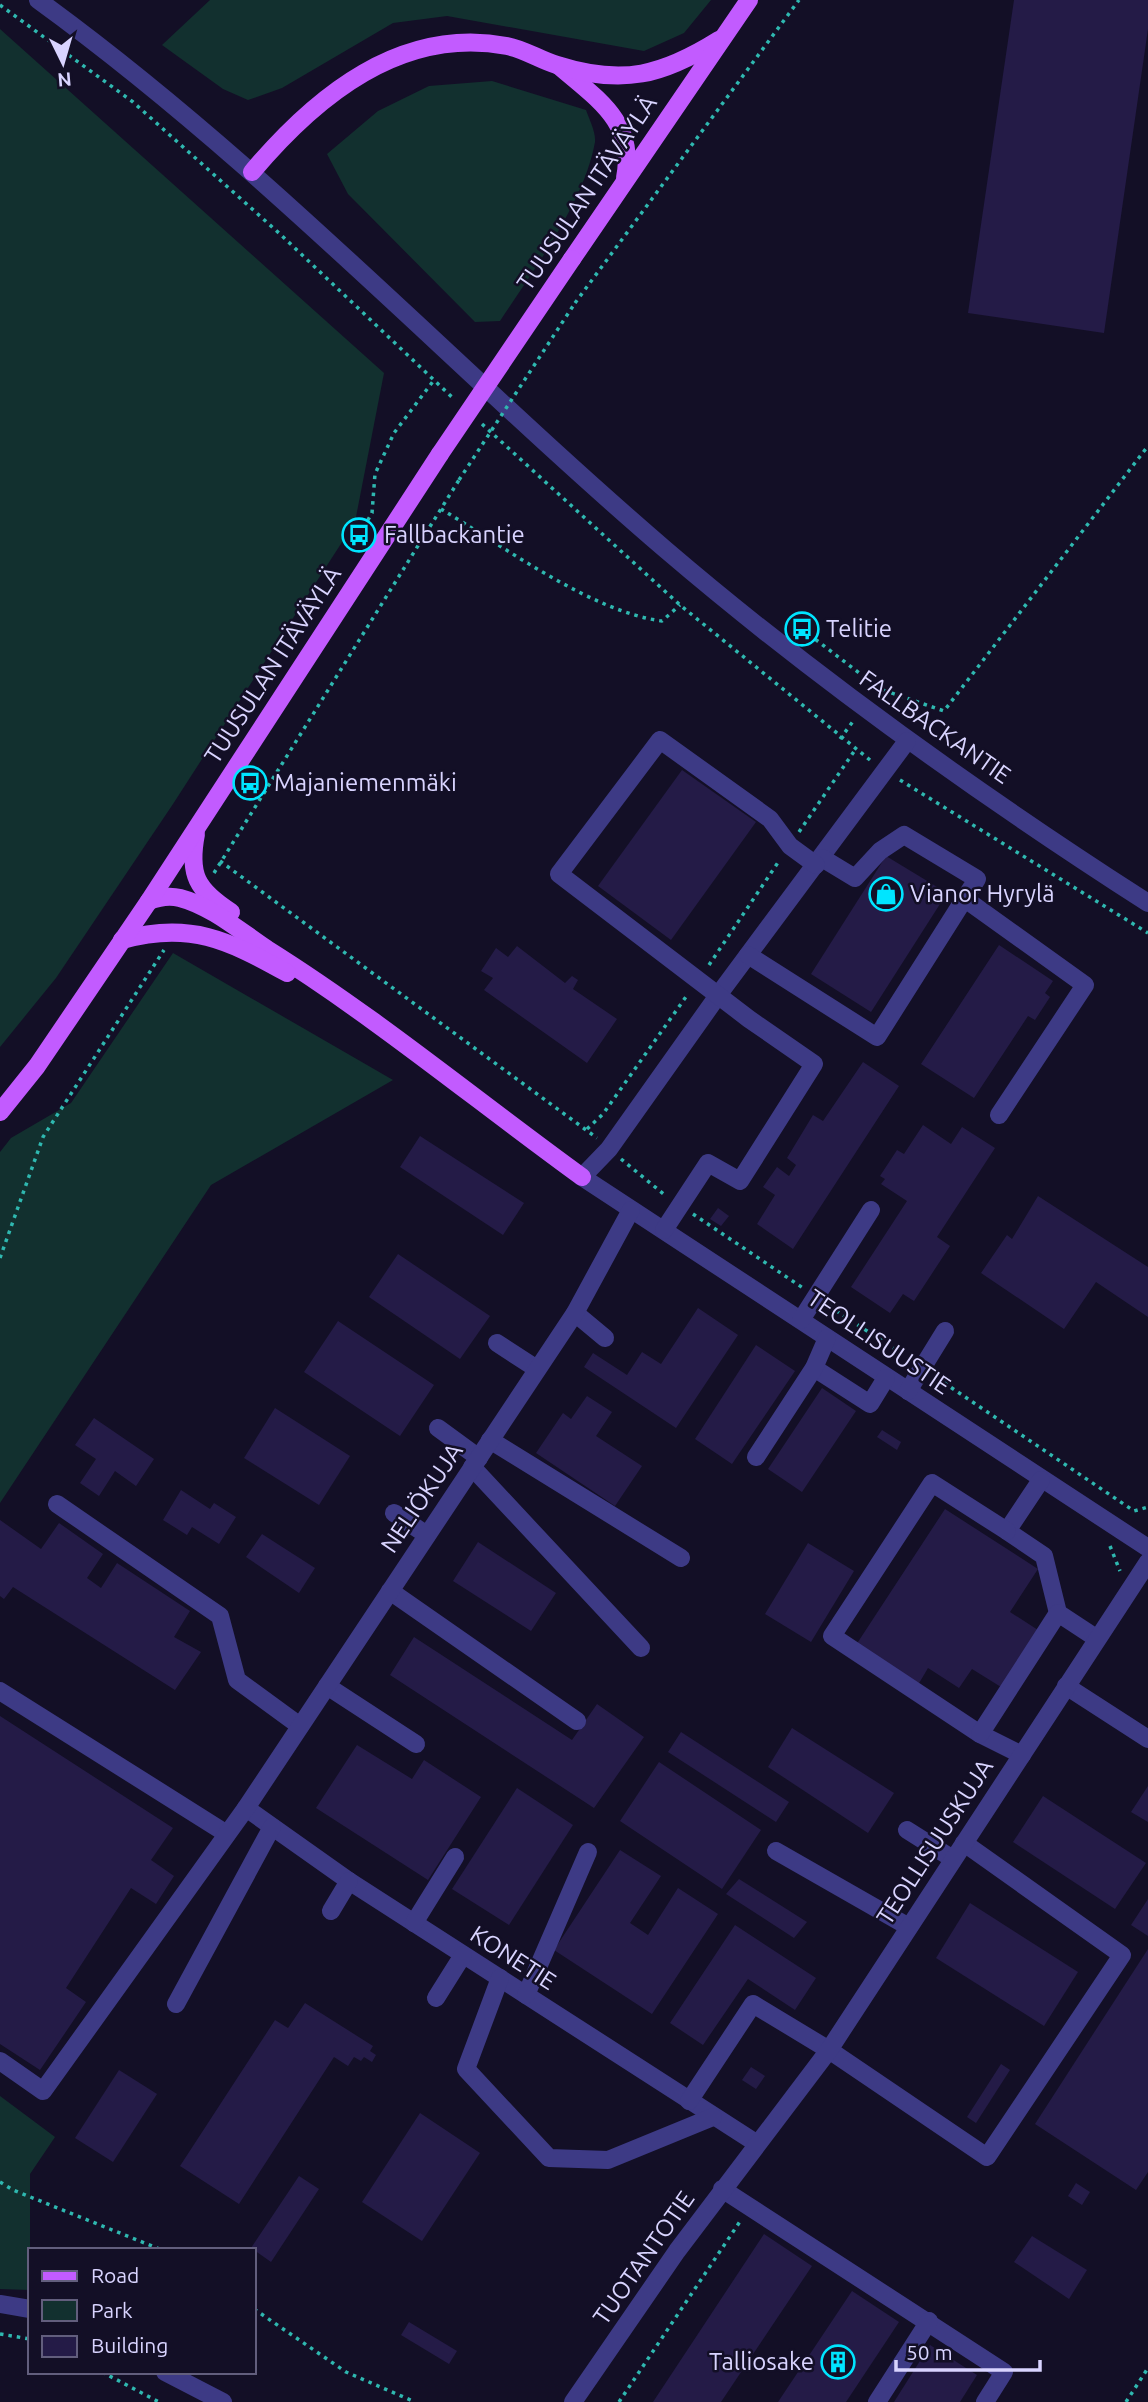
<svg xmlns="http://www.w3.org/2000/svg" width="1148" height="2402" font-family="Ubuntu,sans-serif">
<style>
.green{fill:#12302f}
.building{fill:#241b47}
.lines{fill:none;stroke-linecap:round;stroke-linejoin:round}
.path{stroke:#2fb8b0;stroke-width:3.5;stroke-dasharray:3.5 5;stroke-linecap:butt}
.minor{stroke:#3d3a85;stroke-width:18}
.major{stroke:#c25bff;stroke-width:18}
.path-bridge{stroke:#2fb8b0;stroke-width:3.5;stroke-dasharray:3.5 5;stroke-linecap:butt}
.major-bridge{stroke:#c25bff;stroke-width:18}
.labels{text-anchor:middle;stroke-width:5;stroke-linejoin:round;paint-order:stroke}
.street-label{font-size:24px;fill:#d9d4ff;stroke:#130f26}
.poi-label{font-size:24px;fill:#d9d4ff;stroke:#130f26;text-anchor:start}
</style>
<rect width="100%" height="100%" fill="#130f26"/>
<g class="green">
<polygon points="210,0 711,0 684,33 644,51 447,16 393,23 282,88 248,100 223,89 162,45"/>
<polygon points="0,29 384,373 355,522 173,804 56,978 0,1047"/>
<path d="M492 81 586 110C589 119 596 132 595 142 584 203 534 269 500 321L475 322 348 194 327 154 378 111 429 86Z"/>
<polygon points="173,953 393,1080 211,1185 0,1503 0,1152 11,1138 71,1103"/>
<polygon points="0,2096 55,2137 30,2174 30,2290 0,2289"/>
</g>
<g class="building">
<polygon points="1014,0 1148,0 1148,29 1104,333 968,313"/>
<polygon points="682,770 756,822 671,940 598,886"/>
<polygon points="886,856 947,893 871,1012 811,974"/>
<polygon points="999,945 1053,981 1045,993 1050,997 1035,1020 1028,1016 974,1098 921,1064"/>
<polygon points="517,946 565,983 572,976 578,980 573,989 617,1019 587,1063 484,990 493,978 481,971 496,948 508,957"/>
<polygon points="863,1062 899,1086 793,1249 757,1224 775,1195 763,1187 777,1167 789,1176 796,1165 787,1158 813,1115 823,1121"/>
<polygon points="923,1125 951,1144 962,1127 995,1148 937,1237 950,1246 914,1301 903,1294 890,1313 851,1287 907,1201 881,1184 885,1179 880,1176 897,1150 904,1154"/>
<polygon points="420,1136 524,1203 503,1235 400,1167"/>
<polygon points="1038,1196 1148,1267 1148,1317 1096,1282 1064,1329 981,1273 1007,1235 1012,1239"/>
<polygon points="718,1208 729,1216 721,1226 710,1219"/>
<polygon points="398,1254 490,1316 460,1359 369,1297"/>
<polygon points="698,1308 738,1335 676,1428 584,1367 593,1353 627,1375 642,1352 661,1364"/>
<polygon points="338,1321 434,1385 400,1436 304,1372"/>
<polygon points="756,1345 795,1371 732,1464 695,1439"/>
<polygon points="822,1388 856,1411 802,1492 768,1469"/>
<polygon points="587,1396 612,1412 596,1436 642,1466 615,1506 536,1453 563,1413 571,1419"/>
<polygon points="275,1408 350,1456 319,1505 244,1458"/>
<polygon points="94,1418 154,1459 136,1486 115,1471 99,1496 80,1483 96,1459 75,1445"/>
<polygon points="882,1430 901,1442 897,1450 877,1437"/>
<polygon points="181,1490 210,1509 214,1503 236,1517 219,1544 192,1527 187,1535 163,1520"/>
<polygon points="945,1509 1038,1569 1010,1612 1038,1630 1001,1687 972,1669 959,1688 928,1668 918,1685 856,1645"/>
<polygon points="0,1520 41,1549 59,1523 103,1554 87,1578 101,1588 117,1563 190,1611 174,1637 201,1652 175,1690 13,1587 4,1599 0,1596"/>
<polygon points="262,1534 315,1568 299,1593 246,1557"/>
<polygon points="478,1542 556,1593 531,1631 453,1581"/>
<polygon points="808,1543 854,1571 811,1642 765,1614"/>
<polygon points="414,1637 572,1740 597,1704 644,1737 594,1808 390,1675"/>
<polygon points="0,1716 173,1828 151,1860 174,1876 156,1904 131,1888 66,1988 86,2002 40,2070 0,2044"/>
<polygon points="792,1728 894,1793 868,1833 768,1767"/>
<polygon points="681,1732 789,1802 776,1822 668,1752"/>
<polygon points="357,1745 412,1779 424,1760 481,1797 428,1880 316,1808"/>
<polygon points="659,1762 761,1830 722,1889 620,1821"/>
<polygon points="1148,1786 1148,1822 1131,1812"/>
<polygon points="517,1788 573,1825 509,1925 452,1889"/>
<polygon points="1043,1796 1146,1863 1115,1909 1013,1842"/>
<polygon points="620,1850 661,1876 630,1923 648,1935 678,1888 718,1914 652,2014 554,1950"/>
<polygon points="739,1879 807,1922 794,1938 726,1894"/>
<polygon points="1148,1899 1148,1936 1131,1925"/>
<polygon points="970,1903 1078,1972 1044,2026 936,1958"/>
<polygon points="735,1925 816,1978 795,2010 748,1979 703,2045 670,2023"/>
<polygon points="1148,1949 1148,2172 1136,2190 1035,2124"/>
<polygon points="305,2003 373,2046 370,2051 376,2055 372,2062 364,2057 361,2061 354,2057 348,2066 334,2057 239,2204 180,2166 275,2020 288,2028"/>
<polygon points="1001,2064 1010,2070 976,2123 967,2117"/>
<polygon points="751,2067 765,2076 756,2089 742,2080"/>
<polygon points="119,2070 157,2094 113,2162 75,2138"/>
<polygon points="420,2113 480,2153 422,2241 362,2202"/>
<polygon points="299,2176 319,2189 271,2262 251,2248"/>
<polygon points="1076,2183 1090,2192 1082,2205 1068,2196"/>
<polygon points="764,2234 812,2266 721,2402 653,2402"/>
<polygon points="1032,2236 1087,2270 1069,2299 1014,2262"/>
<polygon points="852,2291 899,2322 846,2402 778,2402"/>
<polygon points="409,2322 457,2351 449,2364 401,2335"/>
<polygon points="930,2345 977,2375 960,2402 894,2402"/>
</g>
<g class="lines">
<g class="path">
<polyline points="0,5 133,102 280,234 455,400"/>
<polyline points="575,303 799,0"/>
<polyline points="482,424 680,605 870,760"/>
<path d="M441 509C503 546 592 612 662 621L680 605"/>
<polyline points="359,535 372,513 375,474 394,433 434,380"/>
<polyline points="802,629 880,689 944,711 1148,446"/>
<polyline points="840,739 854,720"/>
<polyline points="900,780 1148,933"/>
<polyline points="250,783 266,793"/>
<polyline points="799,832 855,750"/>
<polyline points="220,861 597,1138"/>
<polyline points="214,873 459,480"/>
<polyline points="709,965 779,861"/>
<polyline points="587,1129 603,1114 688,994"/>
<polyline points="621,1159 666,1196"/>
<polyline points="693,1214 803,1288"/>
<polyline points="0,1258 43,1137 164,950"/>
<polyline points="829,1306 908,1358"/>
<polyline points="937,1378 1134,1511 1148,1507"/>
<polyline points="1110,1546 1120,1571"/>
<polyline points="0,2182 13,2190 162,2250"/>
<polyline points="254,2309 346,2372 415,2402"/>
<polyline points="0,2334 30,2339"/>
<polyline points="102,2372 159,2402"/>
<polyline points="619,2402 741,2220"/>
<polyline points="1126,2402 1148,2368"/>
</g>
<g class="minor">
<path d="M38 0C264 164 455 369 666 550 818 680 980 795 1148 903"/>
<polyline points="907,741 719,994 609,1149 582,1177 1148,1548"/>
<polyline points="965,899 1085,985 999,1115"/>
<polyline points="748,955 877,1037 977,879 904,835 880,851 855,878 822,858"/>
<polyline points="664,1230 708,1163 740,1181 814,1064 749,1019 559,874 660,740 770,819 790,846 816,865"/>
<polyline points="575,1313 605,1338"/>
<polyline points="801,1320 871,1210"/>
<polyline points="497,1343 537,1369"/>
<polyline points="814,1368 870,1404 886,1378"/>
<polyline points="908,1391 945,1331"/>
<polyline points="438,1428 479,1458"/>
<polyline points="490,1440 681,1558"/>
<polyline points="756,1457 814,1368 827,1338"/>
<polyline points="472,1467 641,1648"/>
<polyline points="1041,1480 1007,1531 1044,1556 1058,1613"/>
<polyline points="57,1504 220,1616 237,1680 300,1726"/>
<polyline points="394,1513 427,1535"/>
<polyline points="1007,1531 932,1483 832,1636 980,1734 1022,1755"/>
<polyline points="390,1591 577,1721"/>
<polyline points="327,1686 416,1744"/>
<polyline points="1066,1686 1148,1739"/>
<polyline points="0,1691 227,1834"/>
<polyline points="980,1734 1058,1613 1096,1638"/>
<polyline points="246,1808 349,1881 756,2143"/>
<polyline points="907,1830 953,1859"/>
<polyline points="776,1851 909,1927"/>
<polyline points="331,1911 349,1881"/>
<polyline points="414,1923 455,1857"/>
<polyline points="500,1978 466,2069 549,2158 608,2160 713,2117"/>
<polyline points="526,1995 588,1852"/>
<polyline points="436,1998 463,1955"/>
<polyline points="176,2004 272,1827"/>
<polyline points="0,2061 43,2091 246,1808 575,1313 631,1210"/>
<polyline points="689,2101 753,2004 829,2050 987,2157 1122,1955 964,1843"/>
<polyline points="722,2189 1004,2372 985,2402"/>
<polyline points="0,2304 30,2309"/>
<polyline points="165,2372 223,2402"/>
<polyline points="573,2402 677,2251 829,2050 1148,1562"/>
<polyline points="877,2402 929,2321"/>
</g>
<g class="major">
<path d="M559 66C597 99 636 122 625 178"/>
<path d="M252 172C316 96 401 26 507 46 524 49 540 60 557 65 623 86 663 75 719 40"/>
<polyline points="572,259 749,0"/>
<path d="M196 834C188 875 197 890 231 912"/>
<path d="M149 901C159 897 169 895 180 898 211 906 240 931 267 949 377 1018 477 1101 582 1177"/>
<path d="M122 940C189 921 228 940 287 973"/>
<polyline points="0,1112 37,1066 149,901 440,454"/>
</g>
<polyline class="path-bridge" points="459,480 575,303"/>
<polyline class="major-bridge" points="440,454 572,259"/>
</g>
<defs>
<symbol id="bus-ring" viewBox="-11 -11 22 22"><circle r="9.5" fill="#130f26" stroke="#00e5ff" stroke-width="1.5"/><path d="M-5-6H5V4H4V6H2V4H-2V6H-4V4H-5ZM-3.5-4V0h7V-4ZM-3.5 1.2v1.5H-2V1.2ZM2 1.2v1.5H3.5V1.2Z" fill="#00e5ff"/></symbol>
<symbol id="shop-ring" viewBox="-11 -11 22 22"><circle r="9.5" fill="#130f26" stroke="#00e5ff" stroke-width="1.5"/><path d="M-5-2.5h2.3a2.7 3.5 0 0 1 5.4 0H5L5.5 6h-11ZM-1.5-2.5h3a1.5 2.3 0 0 0-3 0Z" fill="#00e5ff"/></symbol>
<symbol id="building-ring" viewBox="-11 -11 22 22"><circle r="9.5" fill="#130f26" stroke="#00e5ff" stroke-width="1.5"/><path d="M-4-6H4V6H1V3H-1V6H-4ZM-2.5-4.3h1.7v1.8h-1.7ZM.8-4.3h1.7v1.8H.8ZM-2.5-1h1.7V.8h-1.7ZM.8-1h1.7V.8H.8Z" fill="#00e5ff"/></symbol>
</defs>
<g fill-rule="evenodd">
<use href="#bus-ring" x="340" y="516" width="38" height="38"/>
<use href="#bus-ring" x="783" y="610" width="38" height="38"/>
<use href="#bus-ring" x="231" y="764" width="38" height="38"/>
<use href="#shop-ring" x="867" y="875" width="38" height="38"/>
<use href="#building-ring" x="819" y="2343" width="38" height="38"/>
</g>
<g class="labels">
<g class="street-label">
<text transform="translate(587 193) rotate(-56)" y="8">TUUSULAN ITÄVÄYLÄ</text>
<text transform="translate(273 665) rotate(-57)" y="8">TUUSULAN ITÄVÄYLÄ</text>
<text transform="translate(935 727) rotate(35)" y="8">FALLBACKANTIE</text>
<text transform="translate(879 1342) rotate(34)" y="8">TEOLLISUUSTIE</text>
<text transform="translate(422 1498) rotate(-56)" y="8">NELIÖKUJA</text>
<text transform="translate(935 1842) rotate(-57)" y="8">TEOLLISUUSKUJA</text>
<text transform="translate(513 1958) rotate(33)" y="8">KONETIE</text>
<text transform="translate(644 2258) rotate(-55)" y="8">TUOTANTOTIE</text>
</g>
<g class="poi-label">
<text x="384" y="543">Fallbackantie</text>
<text x="826" y="637">Telitie</text>
<text x="274" y="791">Majaniemenmäki</text>
<text x="910" y="902">Vianor Hyrylä</text>
<text x="814" y="2370" text-anchor="end">Talliosake</text>
</g>
</g>
<rect x="28" y="2248" width="228" height="126" fill="#130f26" stroke="#625e7d" stroke-width="2"/>
<rect x="42" y="2271" width="35" height="10" fill="#c25bff" stroke="#625e7d" stroke-width="2"/>
<text x="91" y="2283" font-size="21" fill="#d9d4ff">Road</text>
<rect x="42" y="2300" width="35" height="21" fill="#12302f" stroke="#625e7d" stroke-width="2"/>
<text x="91" y="2318" font-size="21" fill="#d9d4ff">Park</text>
<rect x="42" y="2336" width="35" height="21" fill="#241b47" stroke="#625e7d" stroke-width="2"/>
<text x="91" y="2353" font-size="21" fill="#d9d4ff">Building</text>
<g transform="translate(63 63) rotate(175)" stroke="#130f26" stroke-width="5" paint-order="stroke">
<path d="M0-5L12 26L0 18L-12 26Z" fill="#d9d4ff"/>
<text y="-10" font-size="19" font-weight="bold" text-anchor="middle" fill="#d9d4ff">N</text>
</g>
<path d="M896 2360v10h144v-10" fill="none" stroke="#d9d4ff" stroke-width="3.5"/>
<text x="906" y="2360" font-size="21" fill="#d9d4ff" stroke="#130f26" stroke-width="5" paint-order="stroke">50 m</text>
</svg>
